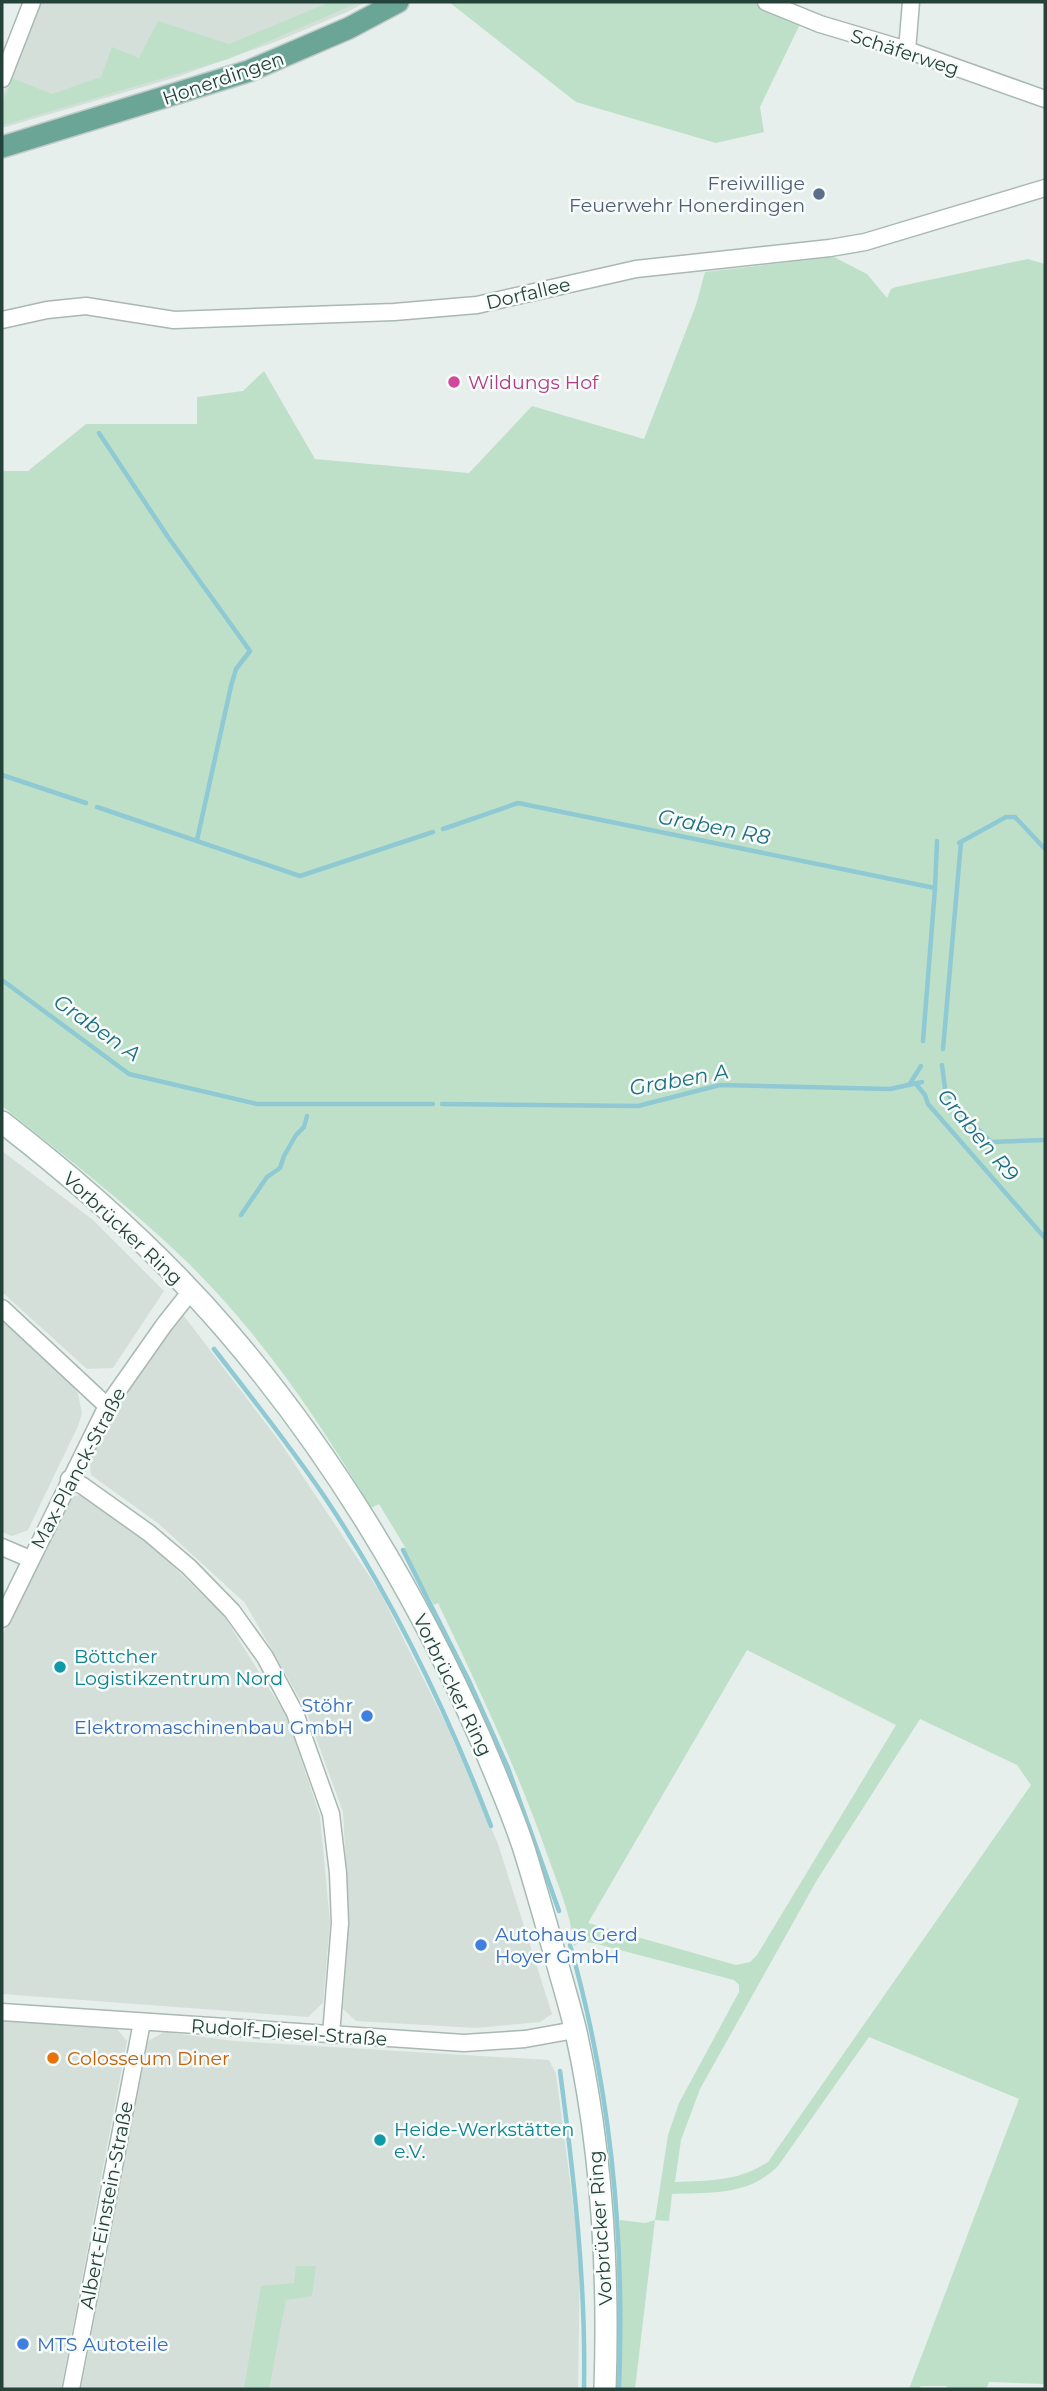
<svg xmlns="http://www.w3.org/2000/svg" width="1047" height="2391" font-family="Montserrat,sans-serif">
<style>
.built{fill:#d4dfda}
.green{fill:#bfe0c8;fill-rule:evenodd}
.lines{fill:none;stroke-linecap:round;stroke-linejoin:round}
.stream{stroke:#8ec9d4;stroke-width:4.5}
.minor-casing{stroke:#a8b8b2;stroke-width:19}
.secondary-casing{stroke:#a4bbb3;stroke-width:24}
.primary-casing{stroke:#c2cac8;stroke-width:24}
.minor{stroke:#fff;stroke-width:16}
.secondary{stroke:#fff;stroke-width:21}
.primary{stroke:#6aa596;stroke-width:21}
.service-dot{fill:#5c6f8a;stroke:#f7fbf9;stroke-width:2.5}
.hotel-dot{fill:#d1479c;stroke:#f7fbf9;stroke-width:2.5}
.culture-dot{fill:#0f9aa8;stroke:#f7fbf9;stroke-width:2.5}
.shop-dot{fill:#3f7fe0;stroke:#f7fbf9;stroke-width:2.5}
.food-dot{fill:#e8710a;stroke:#f7fbf9;stroke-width:2.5}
.labels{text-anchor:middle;stroke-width:5;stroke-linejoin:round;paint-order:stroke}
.street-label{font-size:19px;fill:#24423a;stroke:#f7fbf9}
.service-label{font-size:19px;fill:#4e5e75;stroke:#f7fbf9;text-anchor:end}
.hotel-label{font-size:19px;fill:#b23c85;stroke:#f7fbf9;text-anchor:start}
.culture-label{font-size:19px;fill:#0d838f;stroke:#f7fbf9;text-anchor:start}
.shop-label{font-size:19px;fill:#366cbe;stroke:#f7fbf9;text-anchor:start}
.food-label{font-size:19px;fill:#c56008;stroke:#f7fbf9;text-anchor:start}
.water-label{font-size:21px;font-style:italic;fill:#1c6f80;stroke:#f7fbf9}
</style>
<rect width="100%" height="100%" fill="#e6efeb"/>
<g class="built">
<polygon points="39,2 366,2 347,12 275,42 177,77 2,128 2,97"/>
<polygon points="2,1151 93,1220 164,1291 113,1368 87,1369 2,1292"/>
<polygon points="2,1314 66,1376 78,1394 82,1413 78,1426 28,1530 12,1536 2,1532"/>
<polygon points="184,1316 280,1442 380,1592 447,1726 498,1844 552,2014 540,2022 477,2028 356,2021 343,2009 349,1923 343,1812 306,1710 245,1603 159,1524 91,1475 89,1451 172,1320"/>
<polygon points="84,1494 146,1540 224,1616 287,1717 320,1816 330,1923 323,2003 308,2017 2,1994 2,1636 66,1498"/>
<polygon points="2,2019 117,2029 127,2041 61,2389 2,2389"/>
<polygon points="164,2032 235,2041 549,2060 556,2074 580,2257 578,2389 81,2389 148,2041"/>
</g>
<g class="green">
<polygon points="330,2 360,2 228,59 4,125 2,105 12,78 52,94 101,77 112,47 139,58 158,21 229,44"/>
<polygon points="449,2 752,2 801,22 760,107 764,132 716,143 576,102"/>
<path d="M834 257 867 274 887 298 891 289 896 287 1028 259 1045 264V2384L989 2382 986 2389H950L946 2386H921L918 2389H909L1019 2099 869 2037 778 2166C748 2196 712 2192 672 2194L669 2221 655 2220 635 2389H612L620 2220 645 2223 655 2220 668 2135 679 2103 739 1992V1985L734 1980 593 1943 580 1942 574 1946C571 1914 558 1885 547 1854 517 1768 477 1685 438 1603L434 1605 403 1550 405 1547 379 1504 371 1508C319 1420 260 1333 186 1261 128 1205 65 1156 2 1106V471H28L86 424H197V397L243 391 264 371 315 459 469 473 532 406 644 439 696 305 705 272ZM747 1650 896 1725 757 1955 750 1962 736 1965 588 1923ZM920 1719 1017 1765 1031 1785 768 2162C736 2182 711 2180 675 2182L681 2140 700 2089 817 1880Z"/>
<polygon points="296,2266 316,2266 312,2296 286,2300 269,2389 244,2388 261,2286 294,2283"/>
</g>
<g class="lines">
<g class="stream">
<polyline points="99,433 168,537 250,651 236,669 231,686 197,840"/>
<polyline points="2,775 86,803"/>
<polyline points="97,807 300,876 433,832"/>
<polyline points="443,829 518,803 935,888 937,841"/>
<polyline points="959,843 1006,817 1015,817 1045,849"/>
<polyline points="2,980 129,1074 257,1104 433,1104"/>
<polyline points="923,1041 935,888"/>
<polyline points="943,1049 961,842"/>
<polyline points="942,1065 945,1088 954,1105 991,1142 1045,1140"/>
<polyline points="916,1084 925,1095 928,1104 1045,1238"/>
<polyline points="909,1085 921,1066"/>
<polyline points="442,1104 638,1106 720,1085 890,1089 922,1082"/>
<polyline points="241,1215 267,1177 280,1168 284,1156 296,1135 304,1127 307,1116"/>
<path d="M214 1349C252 1398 291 1447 326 1499 394 1601 447 1711 491 1826"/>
<polyline points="403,1550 469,1681 508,1768 559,1911"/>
<path d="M570 1945C611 2089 625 2239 619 2389"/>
<path d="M560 2071C574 2177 586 2282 584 2389"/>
</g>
<defs>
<g id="minor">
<polyline points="766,2 820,24 907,50 1045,99"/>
<polyline points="907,50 911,2"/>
<polyline points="2,79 32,2"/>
<polyline points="2,320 47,310 86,306 174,320 394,312 477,305 636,269 830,248 865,242 1045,188"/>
<polyline points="2,1308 107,1406"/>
<polyline points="69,1479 83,1486 149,1533 189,1567 232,1611 265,1657 295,1713 331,1814 338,1873 340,1923 331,2035"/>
<polyline points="2,1547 30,1559"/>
<polyline points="2,1619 107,1406 164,1325 191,1291"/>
<polyline points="2,2012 464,2043 525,2039 575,2030"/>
<polyline points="71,2389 142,2022"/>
</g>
<path id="secondary" d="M2 1122C82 1184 161 1254 227 1331 331 1452 417 1594 481 1740 496 1776 512 1812 524 1849 535 1884 545 1920 555 1955 562 1981 570 2006 576 2032 602 2149 609 2270 605 2389"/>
<polyline id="primary" points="2,147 249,71 349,28 398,2"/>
</defs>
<use href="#minor" class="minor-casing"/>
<use href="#secondary" class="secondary-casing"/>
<use href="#primary" class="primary-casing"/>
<use href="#minor" class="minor"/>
<use href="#secondary" class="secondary"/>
<use href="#primary" class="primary"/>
</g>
<circle class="service-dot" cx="819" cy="194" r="7"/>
<circle class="hotel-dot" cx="454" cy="382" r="7"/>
<g class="culture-dot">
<circle cx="60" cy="1667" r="7"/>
<circle cx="380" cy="2140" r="7"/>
</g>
<g class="shop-dot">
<circle cx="367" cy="1716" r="7"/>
<circle cx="481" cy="1945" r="7"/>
<circle cx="23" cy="2344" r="7"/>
</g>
<circle class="food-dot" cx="53" cy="2058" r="7"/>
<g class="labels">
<g class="street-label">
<text transform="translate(905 52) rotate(18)" y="7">Schäferweg</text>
<text transform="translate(223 78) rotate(-19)" y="7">Honerdingen</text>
<text transform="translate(528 293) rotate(-13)" y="7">Dorfallee</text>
<text transform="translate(123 1228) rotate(43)" y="7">Vorbrücker Ring</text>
<text transform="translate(78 1468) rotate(-62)" y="7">Max-Planck-Straße</text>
<text transform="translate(453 1685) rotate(64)" y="7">Vorbrücker Ring</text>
<text transform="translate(289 2032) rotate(4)" y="7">Rudolf-Diesel-Straße</text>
<text transform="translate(106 2205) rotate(-79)" y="7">Albert-Einstein-Straße</text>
<text transform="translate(600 2228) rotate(-94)" y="7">Vorbrücker Ring</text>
</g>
<g class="service-label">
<text x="805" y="190">Freiwillige<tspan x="805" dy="22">Feuerwehr Honerdingen</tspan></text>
</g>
<g class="hotel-label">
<text x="468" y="389">Wildungs Hof</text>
</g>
<g class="culture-label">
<text x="74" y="1663">Böttcher<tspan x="74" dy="22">Logistikzentrum Nord</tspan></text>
<text x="394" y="2136">Heide-Werkstätten<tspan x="394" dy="22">e.V.</tspan></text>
</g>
<g class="shop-label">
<text x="353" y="1712" text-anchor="end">Stöhr<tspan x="353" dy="22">Elektromaschinenbau GmbH</tspan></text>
<text x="495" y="1941">Autohaus Gerd<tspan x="495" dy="22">Hoyer GmbH</tspan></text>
<text x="37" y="2351">MTS Autoteile</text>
</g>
<g class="food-label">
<text x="67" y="2065">Colosseum Diner</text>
</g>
<g class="water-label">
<text transform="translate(714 827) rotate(11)" y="7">Graben R8</text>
<text transform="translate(97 1028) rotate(35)" y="7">Graben A</text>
<text transform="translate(679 1080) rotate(-10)" y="7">Graben A</text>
<text transform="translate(978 1135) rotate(50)" y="7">Graben R9</text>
</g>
</g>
<rect width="1047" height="2391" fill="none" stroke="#24423a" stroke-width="7"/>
</svg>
